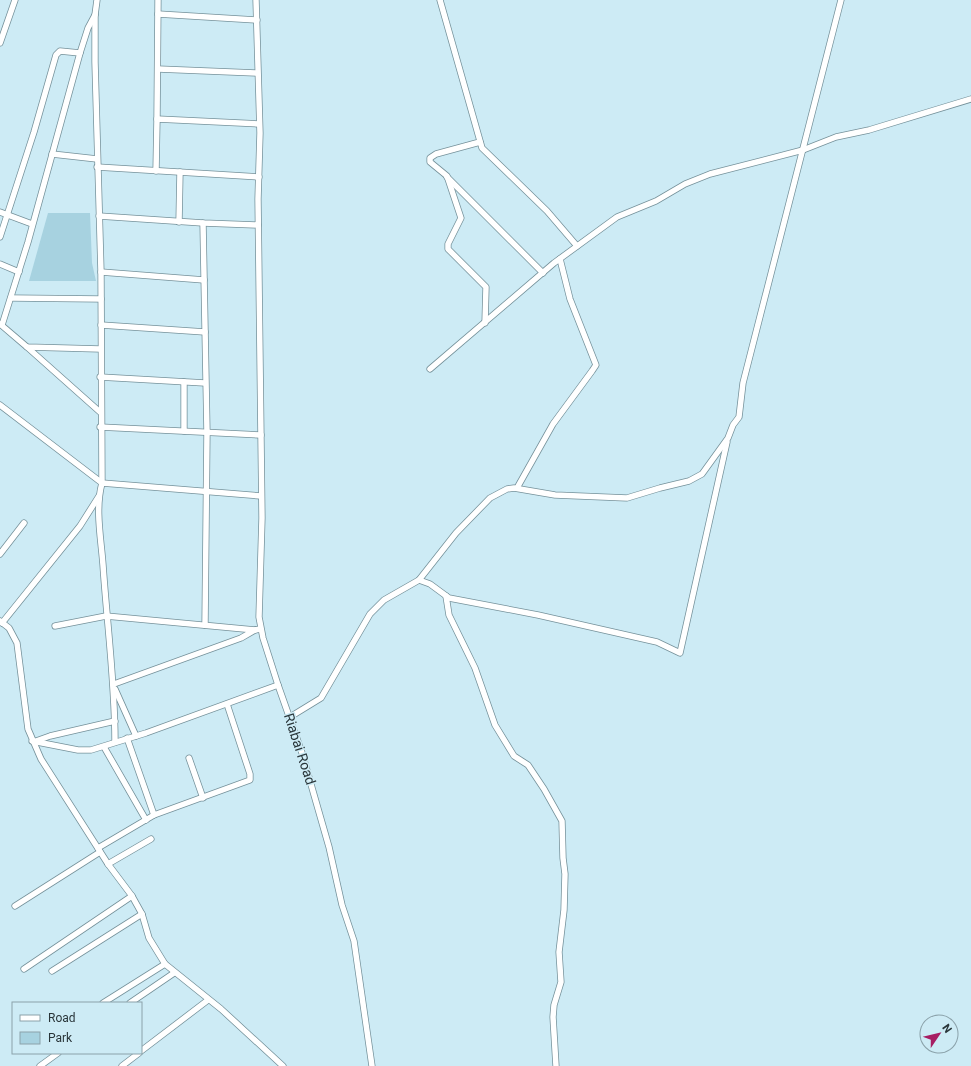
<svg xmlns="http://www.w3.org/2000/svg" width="971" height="1066" font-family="Roboto,sans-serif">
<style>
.green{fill:#a7d2e0}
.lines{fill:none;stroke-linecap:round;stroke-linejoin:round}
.street-casing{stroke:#75919a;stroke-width:7}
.street{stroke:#fff;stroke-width:5.5}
.labels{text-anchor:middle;stroke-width:3;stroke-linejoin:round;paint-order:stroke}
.street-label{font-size:14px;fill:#293539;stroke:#cdebf5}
</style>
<rect width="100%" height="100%" fill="#cdebf5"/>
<polygon class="green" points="48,213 90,213 92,263 96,281 29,281"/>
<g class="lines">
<defs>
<g id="street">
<path d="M97 0 95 15V62L101 272 102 483C95 509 101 538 103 565 107 624 115 682 115 742"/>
<polyline points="256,0 260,133 258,199 262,518 259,617 263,638 278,685"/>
<polyline points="440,0 482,148 547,211 577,246"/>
<polyline points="158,14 257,20"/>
<polyline points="0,43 15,0"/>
<polyline points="158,69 257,73"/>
<polyline points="157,119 158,0"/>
<polyline points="480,142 436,154 430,158 430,162 447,176 461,218 448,244 448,249 486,287 485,323"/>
<polyline points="52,154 97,159"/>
<polyline points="97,167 259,177"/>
<polyline points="156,171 157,119 259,124"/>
<polyline points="447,177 543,273"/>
<polyline points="0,212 32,224"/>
<polyline points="99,216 203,223 258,225"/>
<polyline points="179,222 180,172"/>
<polyline points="203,223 207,432 205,625"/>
<polyline points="0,237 34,132 56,55 60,51 80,53 88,28 95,15"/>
<polyline points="0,264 19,272"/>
<polyline points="101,272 204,280"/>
<polyline points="11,298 101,299"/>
<polyline points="0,324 27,347 100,349"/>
<polyline points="2,325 28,242 80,53"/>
<polyline points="101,325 205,332"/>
<polyline points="27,347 100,412"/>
<polyline points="430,369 554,263 617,217 656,201 685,184 710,174 803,150 836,137 869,130 971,99"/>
<polyline points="100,377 205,383"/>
<polyline points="0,405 102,483 261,496"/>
<polyline points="100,427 261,435"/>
<polyline points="184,431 184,382"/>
<polyline points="517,488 553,424 592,371 596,365 570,299 560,259"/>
<polyline points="0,554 24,523"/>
<polyline points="419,580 430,584 449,598 538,615 657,642 680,653 727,442"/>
<polyline points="446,596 449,615 475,668 495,725 514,756 528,765 544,789 562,821 563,858 565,874 564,910 559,952 561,982 554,1005 553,1017 556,1066"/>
<polyline points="0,621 9,628 17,643 28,729 41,759 108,864 132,896 142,914 149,938 165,964 221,1009 283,1066"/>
<polyline points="2,623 80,526 99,496"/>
<polyline points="55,626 106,616 255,630 260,629"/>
<polyline points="114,684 241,638 255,630"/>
<polyline points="115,689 136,736"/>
<polyline points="290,717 321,698 370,614 384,600 419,580 456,533 490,498 507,489 514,488 555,495 627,498 660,488 689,481 702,474 728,438 733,425 739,417 743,383 841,0"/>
<polyline points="127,738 154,815"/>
<polyline points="32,741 78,750 91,750 146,733 278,685 302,753 329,847 342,905 354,941 372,1066"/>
<polyline points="36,741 50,736 115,721"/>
<polyline points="104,747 146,820"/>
<polyline points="189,758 203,798"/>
<polyline points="98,848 154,815 250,780 250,774 227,704"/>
<polyline points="108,864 151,839"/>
<polyline points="15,906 100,852"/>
<polyline points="24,969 132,896"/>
<polyline points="52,971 142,914"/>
<polyline points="103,1003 165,964"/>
<polyline points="130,1003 174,973"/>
<polyline points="141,1051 208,1000"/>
<polyline points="40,1066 58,1053"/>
<polyline points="122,1066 139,1053"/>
</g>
</defs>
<use href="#street" class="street-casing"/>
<use href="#street" class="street"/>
</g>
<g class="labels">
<g class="street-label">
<text transform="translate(300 749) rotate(72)" y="5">Riabai Road</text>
</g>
</g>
<rect x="12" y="1002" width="130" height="52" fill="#cdebf5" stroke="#8ba2aa"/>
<rect x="20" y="1015" width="20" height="6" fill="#ffffff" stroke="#8ba2aa"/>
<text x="48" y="1022" font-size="12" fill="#293539">Road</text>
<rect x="20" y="1032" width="20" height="12" fill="#a7d2e0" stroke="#8ba2aa"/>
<text x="48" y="1042" font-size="12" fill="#293539">Park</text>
<g transform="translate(939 1034) rotate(55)"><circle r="19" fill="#cdebf5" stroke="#8ba2aa"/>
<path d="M0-3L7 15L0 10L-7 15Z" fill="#a71e63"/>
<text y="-6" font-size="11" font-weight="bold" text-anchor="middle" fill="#293539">N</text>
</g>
</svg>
